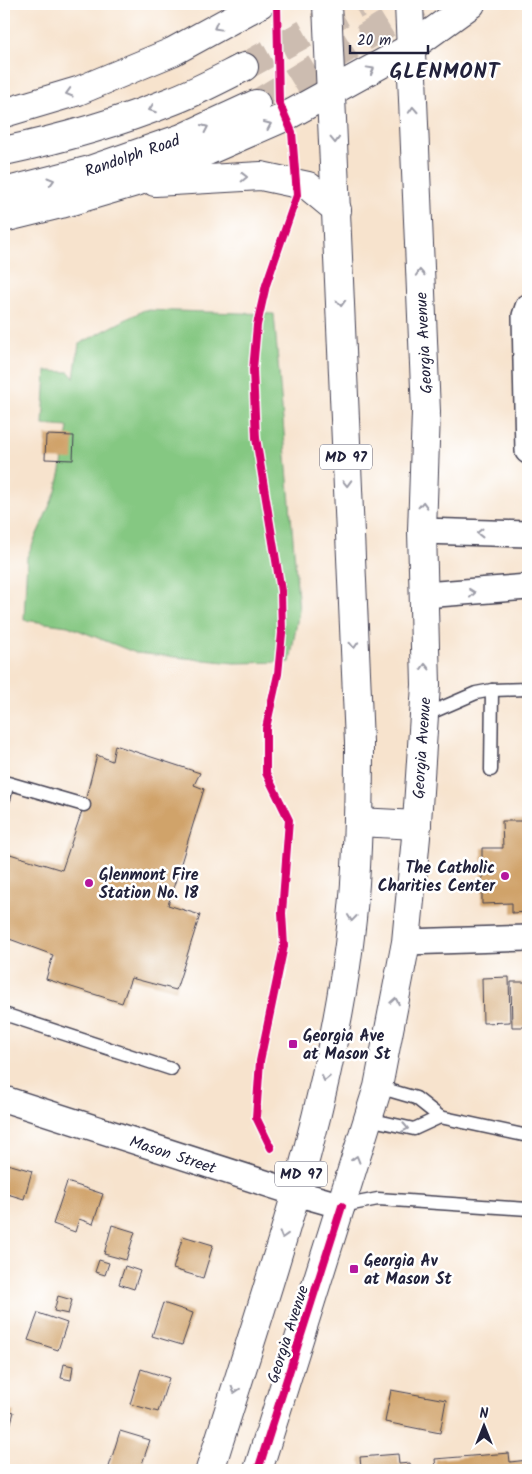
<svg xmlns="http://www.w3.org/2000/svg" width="532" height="1474" font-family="Kalam,sans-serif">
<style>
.green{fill:#85c882;stroke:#54755e}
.building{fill:#d0a36b}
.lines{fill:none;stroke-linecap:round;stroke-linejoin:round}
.primary-tunnel{stroke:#ccbcb0;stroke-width:28;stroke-dasharray:28 14;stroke-linecap:butt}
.lane-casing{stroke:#423f51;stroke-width:15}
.street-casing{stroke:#423f51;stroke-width:28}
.primary-casing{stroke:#423f51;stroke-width:30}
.lane{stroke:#fff;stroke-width:12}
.street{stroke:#fff;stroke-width:25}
.primary{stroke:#fff;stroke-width:28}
.cycleway-casing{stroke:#fff;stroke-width:11}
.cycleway{stroke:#d6006c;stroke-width:8}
.oneway{stroke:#9c9ca7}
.poi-dot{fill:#b5179e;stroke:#fff;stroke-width:2}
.labels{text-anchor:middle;stroke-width:5;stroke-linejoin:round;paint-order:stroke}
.shield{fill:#fff;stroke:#646476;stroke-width:1}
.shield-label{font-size:15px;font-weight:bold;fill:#22223b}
.street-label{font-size:16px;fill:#22223b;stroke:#fff}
.poi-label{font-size:16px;font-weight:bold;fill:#22223b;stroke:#fff;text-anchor:start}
.district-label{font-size:21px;font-weight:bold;letter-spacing:1px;fill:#22223b;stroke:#fff}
</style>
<rect width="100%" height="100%" fill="#fff"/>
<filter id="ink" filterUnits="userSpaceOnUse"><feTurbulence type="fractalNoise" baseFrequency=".02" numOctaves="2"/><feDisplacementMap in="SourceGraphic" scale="10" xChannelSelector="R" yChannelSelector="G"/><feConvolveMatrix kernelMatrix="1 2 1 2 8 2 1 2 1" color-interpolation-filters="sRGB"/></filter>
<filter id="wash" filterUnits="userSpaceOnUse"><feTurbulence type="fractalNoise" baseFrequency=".0096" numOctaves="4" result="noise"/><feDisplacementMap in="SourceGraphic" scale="20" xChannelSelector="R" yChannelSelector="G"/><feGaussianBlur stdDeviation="1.12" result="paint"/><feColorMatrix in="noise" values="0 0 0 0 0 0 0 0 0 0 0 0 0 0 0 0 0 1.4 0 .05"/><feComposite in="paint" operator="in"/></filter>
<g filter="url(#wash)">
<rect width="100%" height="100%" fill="#f7e3cd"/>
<polygon class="green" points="144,310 274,314 299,610 290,662 234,663 136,653 68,626 24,620 27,557 56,491 61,471 68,427 43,425 46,371 69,372 74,378 79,344"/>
<g id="blocks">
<g class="building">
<polygon points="46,435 74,436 73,460 45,459"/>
<polygon points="115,745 200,773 194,785 204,789 168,905 200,915 176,990 131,978 122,1003 46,979 53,955 4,937 4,873 10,854 62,870 84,805 97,755 112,761"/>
<polygon points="502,821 528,821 528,912 512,913 512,903 482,904 482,848 503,848"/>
<polygon points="509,977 510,1022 483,1023 482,978"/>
<polygon points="511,982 528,982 528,1027 512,1027"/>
<polygon points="4,1163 32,1171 24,1199 4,1193"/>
<polygon points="67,1182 103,1194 93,1224 79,1219 75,1232 53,1224"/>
<polygon points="112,1225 135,1232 126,1260 104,1254"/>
<polygon points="183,1236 213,1245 203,1278 173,1269"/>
<polygon points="99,1260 109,1263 105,1275 95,1272"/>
<polygon points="125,1266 140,1271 134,1289 119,1284"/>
<polygon points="58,1296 72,1300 68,1314 54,1311"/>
<polygon points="163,1303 193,1313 182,1345 152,1336"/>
<polygon points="38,1313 67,1323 58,1350 28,1340"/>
<polygon points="64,1364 73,1366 71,1380 61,1378"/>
<polygon points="141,1369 169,1378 158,1412 130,1404"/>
<polygon points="391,1390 446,1400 440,1433 385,1422"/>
<polygon points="4,1409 14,1412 6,1440 4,1440"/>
<polygon points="120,1431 150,1440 140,1470 108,1470"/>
<polygon points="509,1453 510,1462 528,1460 528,1470 423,1470 436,1468 435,1459"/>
<polygon points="398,1454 399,1464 410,1463 411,1470 353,1470 361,1468 360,1457"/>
</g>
</g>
</g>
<g filter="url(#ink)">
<use href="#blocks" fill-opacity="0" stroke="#423f51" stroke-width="1"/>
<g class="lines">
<g class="primary-tunnel">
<polyline points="244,67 358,4"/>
<polyline points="256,104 419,4"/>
</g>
<defs>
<g id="lane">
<polyline points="423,716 476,693 492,690 528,689"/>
<polyline points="491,770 492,690"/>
<polyline points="4,798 8,783 84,805"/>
<polyline points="4,1014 171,1069"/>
<polyline points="378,1087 416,1098 440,1117 528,1136"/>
<polyline points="368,1119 414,1129 440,1117"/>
<polyline points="342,1206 378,1199 528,1209"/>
</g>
<g id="street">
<polyline points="528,307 525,316 528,451"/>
<polyline points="422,531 528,534"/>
<polyline points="424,595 528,587"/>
<polyline points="406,942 528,938"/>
<polyline points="4,1099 296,1193 342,1206"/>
</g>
<g id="primary">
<polyline points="4,113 78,91 172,52 260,4"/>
<path d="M4 151C61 139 117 123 172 101 196 92 220 79 244 67"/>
<polyline points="155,182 261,176 308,186 337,210"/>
<polyline points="4,192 90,170 182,138 256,104"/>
<polyline points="4,218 61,204 139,181 285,117 410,48 471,4"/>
<polyline points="358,822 417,825"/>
<path d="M210 1470C266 1290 332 1109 352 919 358 861 359 801 359 742L327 4"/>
<polyline points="258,1470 378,1087 406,942 416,837 426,685 422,531 426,412 409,4"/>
</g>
</defs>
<use href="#lane" class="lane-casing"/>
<use href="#street" class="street-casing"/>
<use href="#primary" class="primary-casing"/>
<use href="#lane" class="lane"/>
<use href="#street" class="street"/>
<use href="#primary" class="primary"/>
<defs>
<g id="cycleway">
<polyline points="271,1148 256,1117 260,1061 284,946 282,913 289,820 266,773 266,728 278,674 282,633 281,591 256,438 253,370 257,325 266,285 297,195 292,132 279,102 277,4"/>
<polyline points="258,1470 342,1206"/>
</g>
</defs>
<use href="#cycleway" class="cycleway-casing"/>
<use href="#cycleway" class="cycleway"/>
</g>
<defs><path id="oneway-chevron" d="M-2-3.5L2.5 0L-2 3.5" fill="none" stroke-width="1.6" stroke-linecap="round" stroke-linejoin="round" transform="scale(1.25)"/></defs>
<g class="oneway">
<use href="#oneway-chevron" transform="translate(217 27) rotate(151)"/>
<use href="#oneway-chevron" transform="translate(371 70) rotate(-29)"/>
<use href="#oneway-chevron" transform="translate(69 93) rotate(164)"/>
<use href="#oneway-chevron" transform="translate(152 109) rotate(160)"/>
<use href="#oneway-chevron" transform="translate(413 110) rotate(-93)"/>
<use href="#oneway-chevron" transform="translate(268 125) rotate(-24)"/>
<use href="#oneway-chevron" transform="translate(205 128) rotate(-25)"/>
<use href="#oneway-chevron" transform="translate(335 140) rotate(88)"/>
<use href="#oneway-chevron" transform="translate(244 177) rotate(-1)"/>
<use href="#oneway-chevron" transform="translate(51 181) rotate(-16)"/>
<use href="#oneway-chevron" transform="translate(420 273) rotate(-93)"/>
<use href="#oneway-chevron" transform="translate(341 303) rotate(88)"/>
<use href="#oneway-chevron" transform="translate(347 483) rotate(88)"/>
<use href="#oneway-chevron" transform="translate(423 505) rotate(-88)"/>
<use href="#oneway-chevron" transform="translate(480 533) rotate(-180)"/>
<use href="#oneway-chevron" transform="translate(472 593) rotate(-6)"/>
<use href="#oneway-chevron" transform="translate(354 645) rotate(87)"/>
<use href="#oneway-chevron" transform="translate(425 667) rotate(-91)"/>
<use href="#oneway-chevron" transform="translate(352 918) rotate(96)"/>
<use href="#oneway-chevron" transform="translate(395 1001) rotate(-80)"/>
<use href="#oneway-chevron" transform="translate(325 1078) rotate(103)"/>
<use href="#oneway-chevron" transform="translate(405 1128) rotate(11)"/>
<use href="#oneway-chevron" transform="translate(356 1159) rotate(-73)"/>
<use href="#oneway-chevron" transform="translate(283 1235) rotate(107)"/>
<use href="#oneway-chevron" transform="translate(235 1390) rotate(107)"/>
</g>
</g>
<g class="poi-dot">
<circle cx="505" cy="876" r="5"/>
<circle cx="89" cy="883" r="5"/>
<rect x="288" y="1039" width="10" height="10" rx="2.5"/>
<rect x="349" y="1264" width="10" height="10" rx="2.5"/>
</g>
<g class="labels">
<g class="shield">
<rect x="320" y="444.5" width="52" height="25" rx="4"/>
<rect x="275" y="1161.5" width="52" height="25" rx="4"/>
</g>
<g class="shield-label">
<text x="346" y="462">MD 97</text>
<text x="301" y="1179">MD 97</text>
</g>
<g class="street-label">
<text transform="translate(132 155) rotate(-19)" y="6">Randolph Road</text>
<text transform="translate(423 343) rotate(-93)" y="6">Georgia Avenue</text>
<text transform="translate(421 748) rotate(-86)" y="6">Georgia Avenue</text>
<text transform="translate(173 1154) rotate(18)" y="6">Mason Street</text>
<text transform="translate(287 1334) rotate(-72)" y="6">Georgia Avenue</text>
</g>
<g class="poi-label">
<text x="495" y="873" text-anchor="end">The Catholic<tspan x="495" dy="18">Charities Center</tspan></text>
<text x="99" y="880">Glenmont Fire<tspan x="99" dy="18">Station No. 18</tspan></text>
<text x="303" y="1041">Georgia Ave<tspan x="303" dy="18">at Mason St</tspan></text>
<text x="364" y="1266">Georgia Av<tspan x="364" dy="18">at Mason St</tspan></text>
</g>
<g class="district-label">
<text x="445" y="78">GLENMONT</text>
</g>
</g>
<rect width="532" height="1474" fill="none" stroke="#fff" stroke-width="20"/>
<g transform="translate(484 1426)" stroke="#ffffff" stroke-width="4" paint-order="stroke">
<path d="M0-4L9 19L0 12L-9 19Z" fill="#22223b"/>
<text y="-8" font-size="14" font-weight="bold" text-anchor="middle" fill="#22223b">N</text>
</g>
<path d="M350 45v8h78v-8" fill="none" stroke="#22223b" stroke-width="2.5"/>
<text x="357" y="45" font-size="15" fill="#22223b" stroke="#ffffff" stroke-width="4" paint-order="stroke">20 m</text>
</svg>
